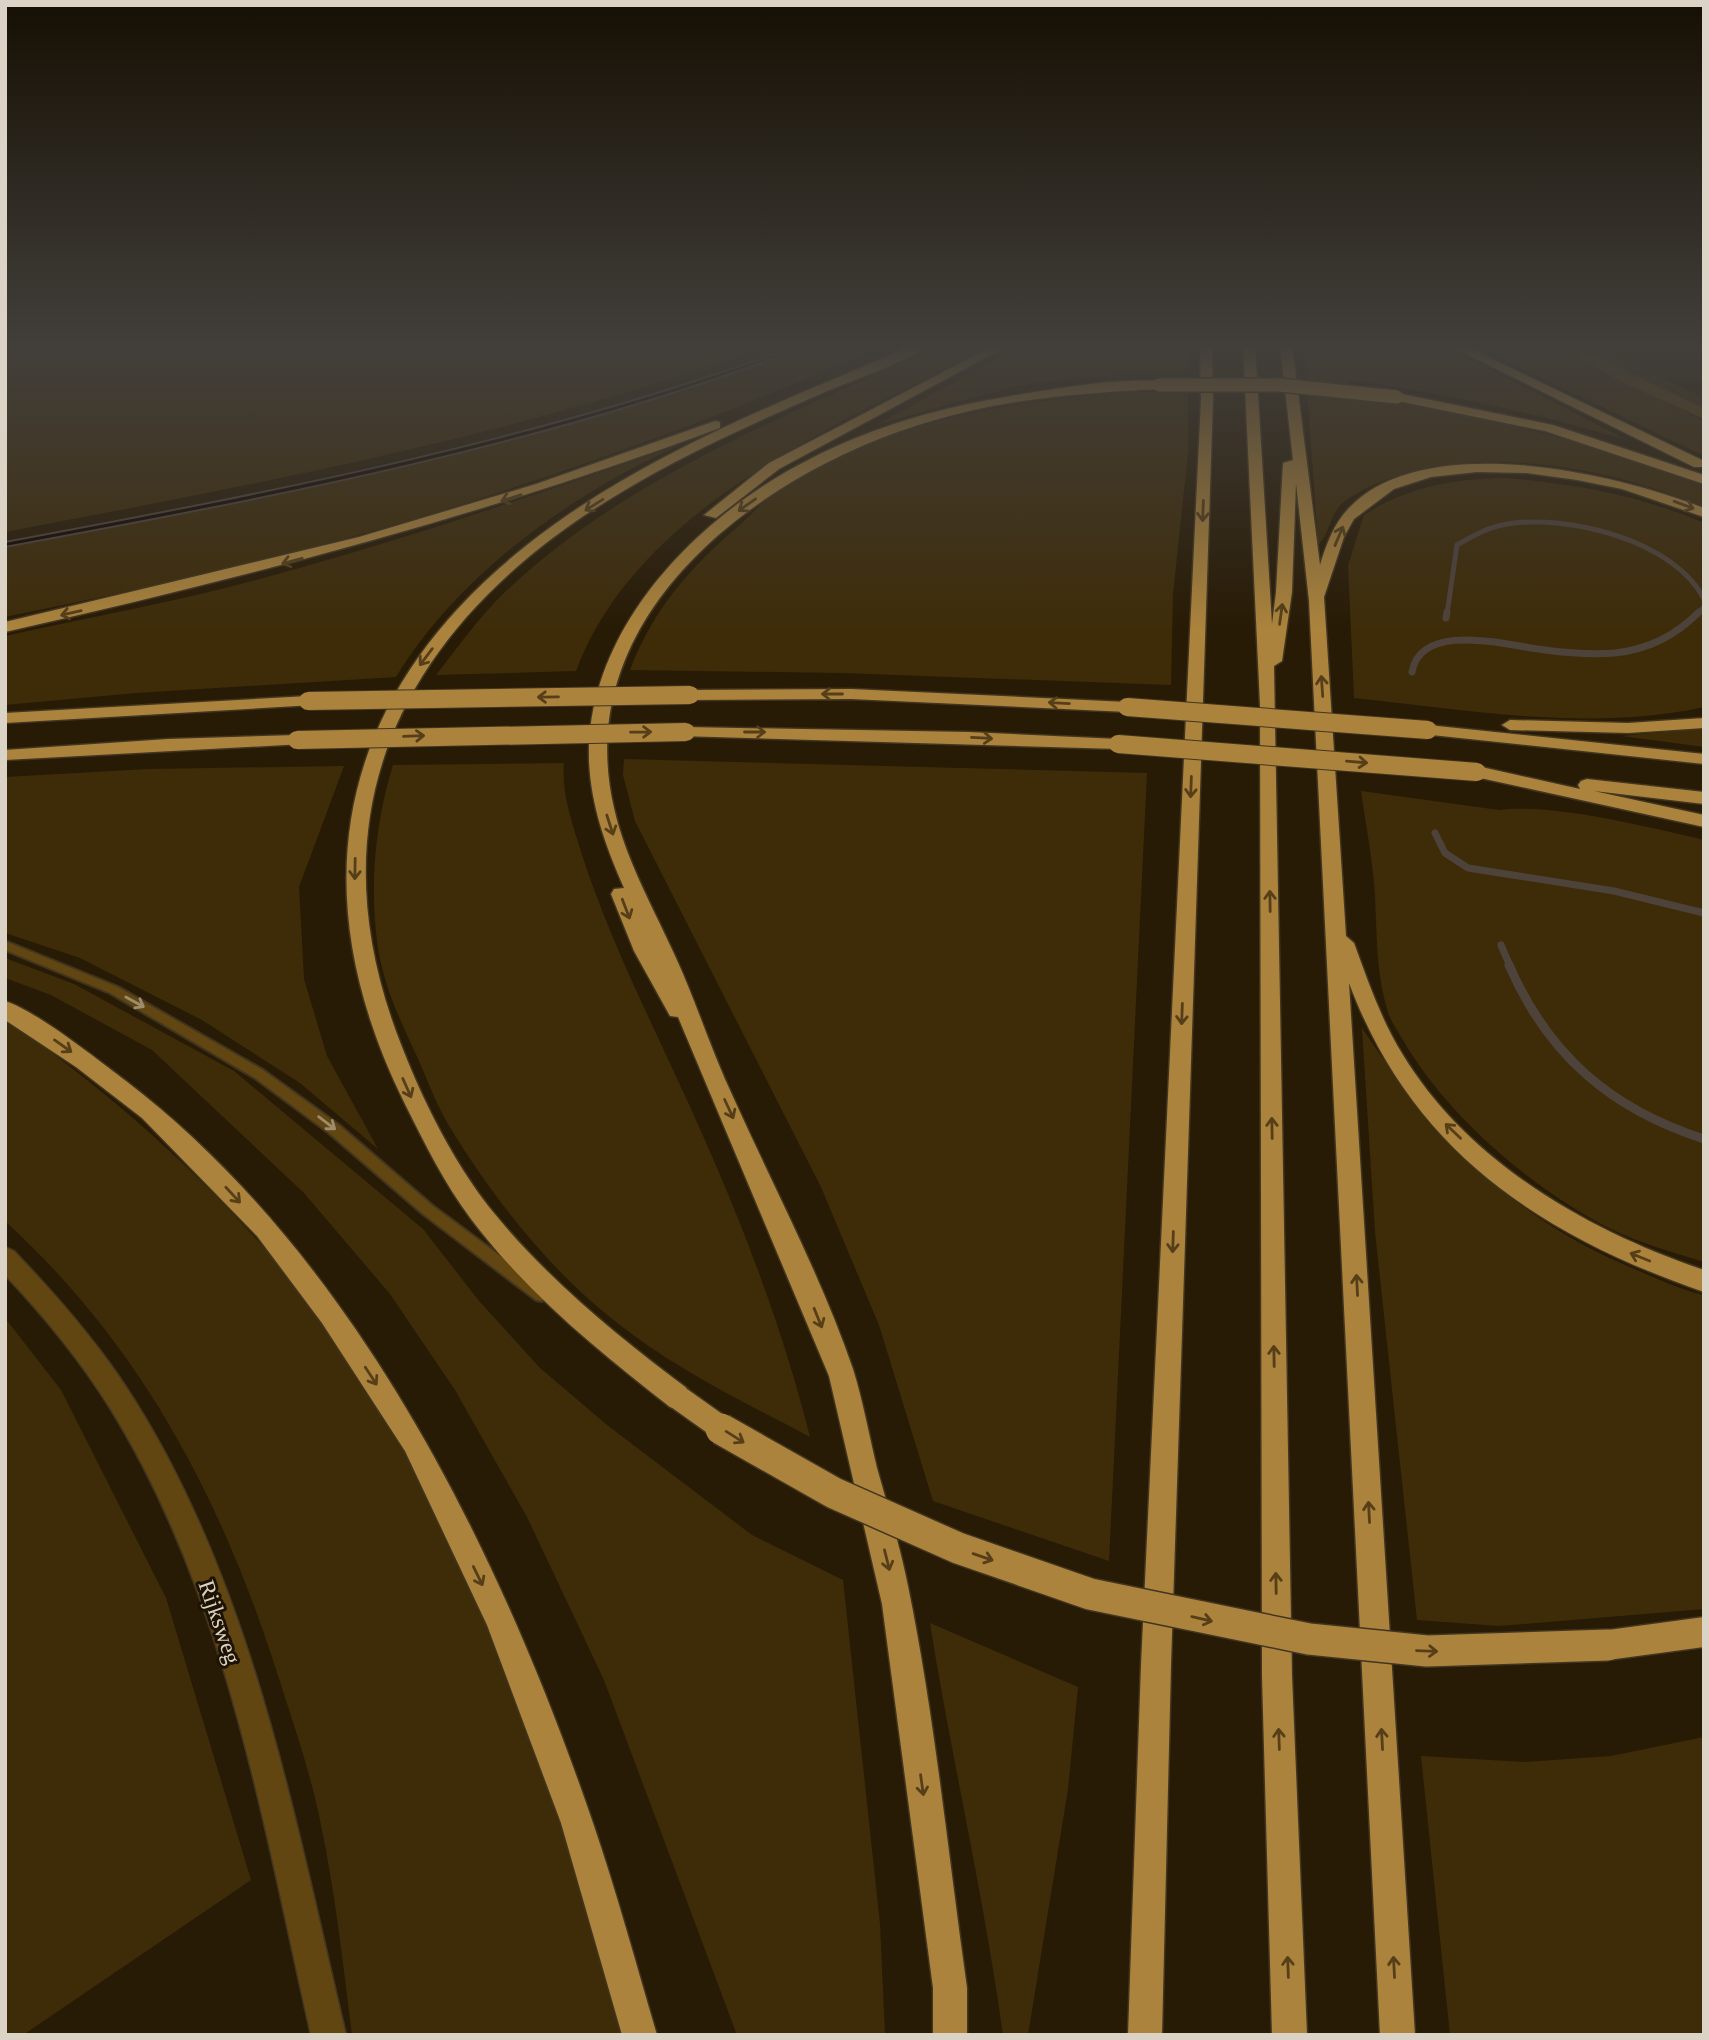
<svg xmlns="http://www.w3.org/2000/svg" width="1709" height="2040" font-family="'Times New Roman',serif">
<style>
.green{fill:#3e2c09}
.water{fill:#110500;stroke:#4e433b;stroke-width:2}
.lines{fill:none;stroke-linecap:round;stroke-linejoin:round}
.stream-far2{stroke:#4e433b;stroke-width:5}
.stream-far1{stroke:#4e433b;stroke-width:7}
.stream{stroke:#4e433b;stroke-width:9}
.lane-casing{stroke:#413520;stroke-width:4}
.street-casing{stroke:#413520;stroke-width:3}
.highway-casing{stroke:#413520;stroke-width:3}
.lane{fill:#614612;fill-rule:evenodd}
.street{fill:#614612;fill-rule:evenodd}
.highway{fill:#ab833c;fill-rule:evenodd}
.highway-bridge-far3-casing{stroke:#413520;stroke-width:16;stroke-linecap:butt}
.highway-bridge-far2-casing{stroke:#413520;stroke-width:20;stroke-linecap:butt}
.highway-bridge-far1-casing{stroke:#413520;stroke-width:27;stroke-linecap:butt}
.highway-bridge-casing{stroke:#413520;stroke-width:34;stroke-linecap:butt}
.highway-bridge-far3{stroke:#ab833c;stroke-width:13}
.highway-bridge-far2{stroke:#ab833c;stroke-width:18}
.highway-bridge-far1{stroke:#ab833c;stroke-width:24}
.highway-bridge{stroke:#ab833c;stroke-width:31}
.oneway{stroke:#563f18}
.oneway2{stroke:#9e8c6c}
.labels{text-anchor:middle;stroke-width:6;stroke-linejoin:round;paint-order:stroke}
.near-street-label{font-size:23px;fill:#dbd3c6;stroke:#1e1200}
</style>
<rect width="100%" height="100%" fill="#281b05"/>
<g class="green">
<path d="M5 345H771C524 434 263 483 5 532Z"/>
<path d="M809 345H886C676 437 456 514 232 568 157 586 81 601 5 617V547C274 497 553 444 809 345Z"/>
<path d="M941 345H990C843 424 639 503 576 671L436 675C458 647 478 618 504 593 626 476 790 415 941 345Z"/>
<polygon points="1022,345 1189,345 1188,371 1075,378 1015,386 876,425"/>
<path d="M1304 345H1442L1627 440C1535 414 1444 392 1348 380L1351 396C1472 412 1591 441 1704 486V508C1606 463 1439 435 1345 501 1329 512 1331 533 1318 545Z"/>
<polygon points="1474,345 1547,345 1704,421 1704,456"/>
<polygon points="1565,345 1593,345 1704,398 1704,411"/>
<path d="M1188 390V453L1173 594 1171 685 843 673 630 670C653 609 692 565 741 524 755 512 765 498 779 488 792 479 808 473 822 466 935 407 1062 394 1188 390Z"/>
<path d="M683 444C573 492 460 573 396 677L136 693 5 705V636C81 619 158 605 233 586 385 547 534 495 683 444Z"/>
<path d="M1504 478C1574 483 1639 495 1704 523V707C1590 732 1469 710 1354 698L1348 565 1364 515C1407 487 1453 479 1504 478Z"/>
<polygon points="1704,728 1704,747 1622,736"/>
<polygon points="624,759 1147,773 1109,1561 933,1501 879,1325 821,1187 635,821 623,775"/>
<path d="M564 763C561 794 573 825 582 855 614 953 663 1044 704 1138 746 1233 785 1336 810 1437 742 1401 671 1367 611 1318 546 1266 491 1195 448 1124 435 1102 426 1076 415 1052 399 1018 384 986 378 948 369 887 375 823 393 765Z"/>
<polygon points="344,766 299,887 304,979 327,1056 378,1149 300,1083 202,1020 80,958 5,933 5,777 148,769"/>
<path d="M1361 791 1499 810C1552 803 1649 827 1704 840V1262C1672 1252 1639 1243 1609 1228 1531 1188 1447 1116 1403 1040 1398 1031 1391 1022 1388 1012 1376 974 1377 936 1375 896 1373 861 1366 826 1361 791Z"/>
<polygon points="5,958 74,984 234,1071 423,1229 479,1301 540,1368 607,1425 752,1535 843,1580 880,1924 885,2035 737,2035 604,1680 527,1517 455,1390 390,1294 304,1193 152,1050 51,995 5,978"/>
<path d="M5 1019C161 1127 305 1270 400 1436 453 1529 490 1630 528 1729 566 1831 604 1933 643 2035H352C343 1963 335 1891 320 1820 311 1776 296 1731 282 1688 226 1508 146 1350 5 1221Z"/>
<path d="M1362 1028C1437 1141 1512 1219 1639 1271 1660 1280 1681 1290 1704 1295V1609L1499 1626 1417 1620 1375 1232Z"/>
<polygon points="5,1318 61,1390 166,1598 251,1880 23,2035 5,2035"/>
<path d="M930 1623 1078 1687 1068 1789 1028 2035H1003C984 1896 952 1761 930 1623Z"/>
<polygon points="1704,1737 1704,2035 1450,2035 1421,1756 1525,1762 1611,1756"/>
</g>
<path class="water" d="M799 345H809C553 444 275 497 5 547V542C273 492 543 440 799 345Z"/>
<g class="lines">
<g class="stream-far2">
<path d="M1447 614 1457 545C1473 536 1488 527 1507 524 1567 514 1674 540 1704 599"/>
<polyline points="1698,614 1704,607"/>
</g>
<g class="stream-far1">
<polyline points="1446,618 1447,612"/>
<path d="M1412 672C1421 620 1510 646 1545 650 1568 653 1592 655 1615 653 1649 649 1675 636 1699 612"/>
<polyline points="1435,833 1445,853 1468,868 1614,891 1704,913"/>
<polyline points="1501,945 1510,966"/>
</g>
<path class="stream" d="M1509 965C1548 1055 1611 1109 1704 1139"/>
<defs>
<polygon id="lane" points="5,941 118,987 263,1070 339,1125 433,1206 546,1290 548,1295 546,1300 541,1301 536,1300 423,1214 329,1133 255,1078 110,993 5,950"/>
<g id="street">
<polygon points="1556,345 1570,345 1704,409 1704,418 1627,384"/>
<path d="M5 1247 14 1251C55 1294 95 1339 128 1390 252 1581 294 1817 346 2035H311C263 1823 226 1595 110 1408 80 1360 44 1316 5 1275Z"/>
</g>
<g id="highway">
<path d="M914 345H929C902 365 848 381 816 396 735 431 655 468 582 517 391 647 314 826 402 1047 424 1103 452 1159 489 1207 546 1278 616 1335 688 1389L692 1398 688 1407 679 1410 670 1407C598 1351 526 1292 471 1219 444 1183 425 1144 405 1104 298 889 337 695 527 545 642 454 781 402 914 345Z"/>
<polygon points="995,345 1009,345 779,469 716,518 704,515 769,463"/>
<polygon points="1200,345 1212,345 1213,399 1171,1665 1162,2035 1128,2035 1141,1665 1201,399"/>
<path d="M1243 345H1255L1272 624 1276 592 1283 463 1293 460 1280 345H1292L1320 565C1326 545 1334 523 1349 508 1424 429 1616 473 1704 508V517L1622 489 1577 480 1527 473 1477 472 1431 477 1394 489 1354 519 1344 537 1324 597 1346 936 1354 943C1368 981 1381 1020 1403 1055 1468 1162 1588 1231 1704 1270V1292C1540 1235 1412 1151 1349 983L1415 2035H1380L1309 601 1296 483 1292 592 1282 661 1274 666 1292 1676 1307 2035H1272L1262 1676 1260 705Z"/>
<polygon points="1448,345 1463,345 1704,461 1704,467 1694,467"/>
<path d="M1163 382 1165 385 1159 389C1081 393 1003 399 928 422 764 471 568 612 614 808 626 861 654 909 676 958 697 1004 712 1053 734 1099 774 1188 821 1276 853 1369 863 1401 869 1435 877 1468 888 1507 900 1546 908 1586 935 1718 948 1854 967 1988V2035H933V1988L882 1604 829 1376 678 1017 670 1016 634 951 611 894 614 889 624 888C606 847 591 806 589 761 585 627 702 512 814 457 875 426 943 407 1011 396 1047 390 1129 376 1163 382Z"/>
<polygon points="1397,393 1553,425 1704,475 1704,484 1545,431 1393,400 1393,394"/>
<path d="M715 421 720 422V428C486 515 248 577 5 632V622L359 537 536 484Z"/>
<polygon points="851,689 1127,702 1135,707 1127,712 851,699 690,700 682,695 690,690"/>
<polygon points="308,696 314,697 314,705 5,723 5,713"/>
<polygon points="1704,718 1704,728 1628,733 1510,730 1502,725 1510,720 1628,723"/>
<polygon points="1428,725 1704,754 1704,764 1422,734 1419,730"/>
<polygon points="686,727 968,732 1118,739 1127,744 1118,749 680,736 677,732"/>
<polygon points="297,735 306,740 303,744 5,760 5,750 168,739"/>
<polygon points="1477,766 1580,789 1578,785 1581,781 1587,779 1704,792 1704,804 1594,791 1704,815 1704,827 1471,776 1468,772 1471,768"/>
<path d="M5 1001C37 1011 98 1060 126 1081 357 1258 501 1554 593 1823 617 1893 636 1964 657 2035H622L561 1823 487 1625 405 1451 322 1323 257 1236 142 1118 76 1067 5 1020Z"/>
<polygon points="1704,1617 1704,1647 1608,1660 1598,1655 1593,1645 1598,1635 1608,1630"/>
</g>
</defs>
<use href="#lane" class="lane-casing"/>
<use href="#street" class="street-casing"/>
<use href="#highway" class="highway-casing"/>
<use href="#lane" class="lane"/>
<use href="#street" class="street"/>
<use href="#highway" class="highway"/>
<defs>
<polyline id="highway-bridge-far3" points="1159,385 1280,385 1397,397"/>
<g id="highway-bridge-far2">
<polyline points="308,701 690,695"/>
<polyline points="1127,707 1428,730"/>
<polyline points="297,740 686,732"/>
<polyline points="1118,744 1477,772"/>
</g>
<polyline id="highway-bridge-far1" points="679,1398 724,1430"/>
<polyline id="highway-bridge" points="721,1429 834,1493 958,1548 1090,1594 1309,1639 1427,1651 1608,1645"/>
</defs>
<use href="#highway-bridge-far3" class="highway-bridge-far3-casing"/>
<use href="#highway-bridge-far2" class="highway-bridge-far2-casing"/>
<use href="#highway-bridge-far1" class="highway-bridge-far1-casing"/>
<use href="#highway-bridge" class="highway-bridge-casing"/>
<use href="#highway-bridge-far3" class="highway-bridge-far3"/>
<use href="#highway-bridge-far2" class="highway-bridge-far2"/>
<use href="#highway-bridge-far1" class="highway-bridge-far1"/>
<use href="#highway-bridge" class="highway-bridge"/>
</g>
<defs><path id="oneway-shaft" d="M-6 0H5M1.5-3L5.5 0L1.5 3" fill="none" stroke-width="1.6" stroke-linecap="round" stroke-linejoin="round" transform="scale(1.75)"/></defs>
<g class="oneway">
<use href="#oneway-shaft" transform="translate(511 498) rotate(162)"/>
<use href="#oneway-shaft" transform="translate(594 505) rotate(148)"/>
<use href="#oneway-shaft" transform="translate(747 505) rotate(145)"/>
<use href="#oneway-shaft" transform="translate(1684 505) rotate(20)"/>
<use href="#oneway-shaft" transform="translate(1203 511) rotate(92)"/>
<use href="#oneway-shaft" transform="translate(1339 536) rotate(-67)"/>
<use href="#oneway-shaft" transform="translate(292 561) rotate(165)"/>
<use href="#oneway-shaft" transform="translate(71 613) rotate(167)"/>
<use href="#oneway-shaft" transform="translate(1281 614) rotate(-82)"/>
<use href="#oneway-shaft" transform="translate(426 657) rotate(127)"/>
<use href="#oneway-shaft" transform="translate(1322 686) rotate(-94)"/>
<use href="#oneway-shaft" transform="translate(832 694) rotate(180)"/>
<use href="#oneway-shaft" transform="translate(548 697) rotate(179)"/>
<use href="#oneway-shaft" transform="translate(1059 703) rotate(-177)"/>
<use href="#oneway-shaft" transform="translate(641 732) rotate(-1)"/>
<use href="#oneway-shaft" transform="translate(755 732)"/>
<use href="#oneway-shaft" transform="translate(414 736) rotate(-2)"/>
<use href="#oneway-shaft" transform="translate(982 738) rotate(3)"/>
<use href="#oneway-shaft" transform="translate(1357 762) rotate(5)"/>
<use href="#oneway-shaft" transform="translate(1191 787) rotate(92)"/>
<use href="#oneway-shaft" transform="translate(610 825) rotate(72)"/>
<use href="#oneway-shaft" transform="translate(355 869) rotate(91)"/>
<use href="#oneway-shaft" transform="translate(1270 901) rotate(-91)"/>
<use href="#oneway-shaft" transform="translate(626 909) rotate(69)"/>
<use href="#oneway-shaft" transform="translate(1182 1014) rotate(92)"/>
<use href="#oneway-shaft" transform="translate(63 1046) rotate(35)"/>
<use href="#oneway-shaft" transform="translate(407 1088) rotate(66)"/>
<use href="#oneway-shaft" transform="translate(729 1109) rotate(65)"/>
<use href="#oneway-shaft" transform="translate(1272 1128) rotate(-91)"/>
<use href="#oneway-shaft" transform="translate(1453 1131) rotate(-136)"/>
<use href="#oneway-shaft" transform="translate(233 1195) rotate(47)"/>
<use href="#oneway-shaft" transform="translate(1173 1242) rotate(92)"/>
<use href="#oneway-shaft" transform="translate(1640 1257) rotate(-158)"/>
<use href="#oneway-shaft" transform="translate(1357 1285) rotate(-93)"/>
<use href="#oneway-shaft" transform="translate(818 1318) rotate(68)"/>
<use href="#oneway-shaft" transform="translate(1274 1356) rotate(-91)"/>
<use href="#oneway-shaft" transform="translate(371 1376) rotate(57)"/>
<use href="#oneway-shaft" transform="translate(735 1437) rotate(32)"/>
<use href="#oneway-shaft" transform="translate(1369 1512) rotate(-93)"/>
<use href="#oneway-shaft" transform="translate(983 1557) rotate(19)"/>
<use href="#oneway-shaft" transform="translate(887 1560) rotate(76)"/>
<use href="#oneway-shaft" transform="translate(478 1576) rotate(64)"/>
<use href="#oneway-shaft" transform="translate(1276 1583) rotate(-91)"/>
<use href="#oneway-shaft" transform="translate(1202 1619) rotate(13)"/>
<use href="#oneway-shaft" transform="translate(1427 1651) rotate(2)"/>
<use href="#oneway-shaft" transform="translate(1279 1739) rotate(-92)"/>
<use href="#oneway-shaft" transform="translate(1382 1739) rotate(-93)"/>
<use href="#oneway-shaft" transform="translate(922 1785) rotate(82)"/>
<use href="#oneway-shaft" transform="translate(1288 1967) rotate(-92)"/>
<use href="#oneway-shaft" transform="translate(1394 1967) rotate(-93)"/>
</g>
<g class="oneway2">
<use href="#oneway-shaft" transform="translate(135 1002) rotate(29)"/>
<use href="#oneway-shaft" transform="translate(327 1123) rotate(37)"/>
</g>
<linearGradient id="sky" x2="0" y2="1"><stop stop-color="#160f03"/><stop offset="0.55" stop-color="#423f3b"/><stop offset="1" stop-color="#423f3b" stop-opacity="0"/></linearGradient>
<rect width="1709" height="630" fill="url(#sky)"/>
<g class="labels">
<g class="near-street-label">
<text transform="translate(220 1622) rotate(71)" y="8">Rijksweg</text>
</g>
</g>
<rect width="1709" height="2040" fill="none" stroke="#dbd3c6" stroke-width="14"/>
</svg>
